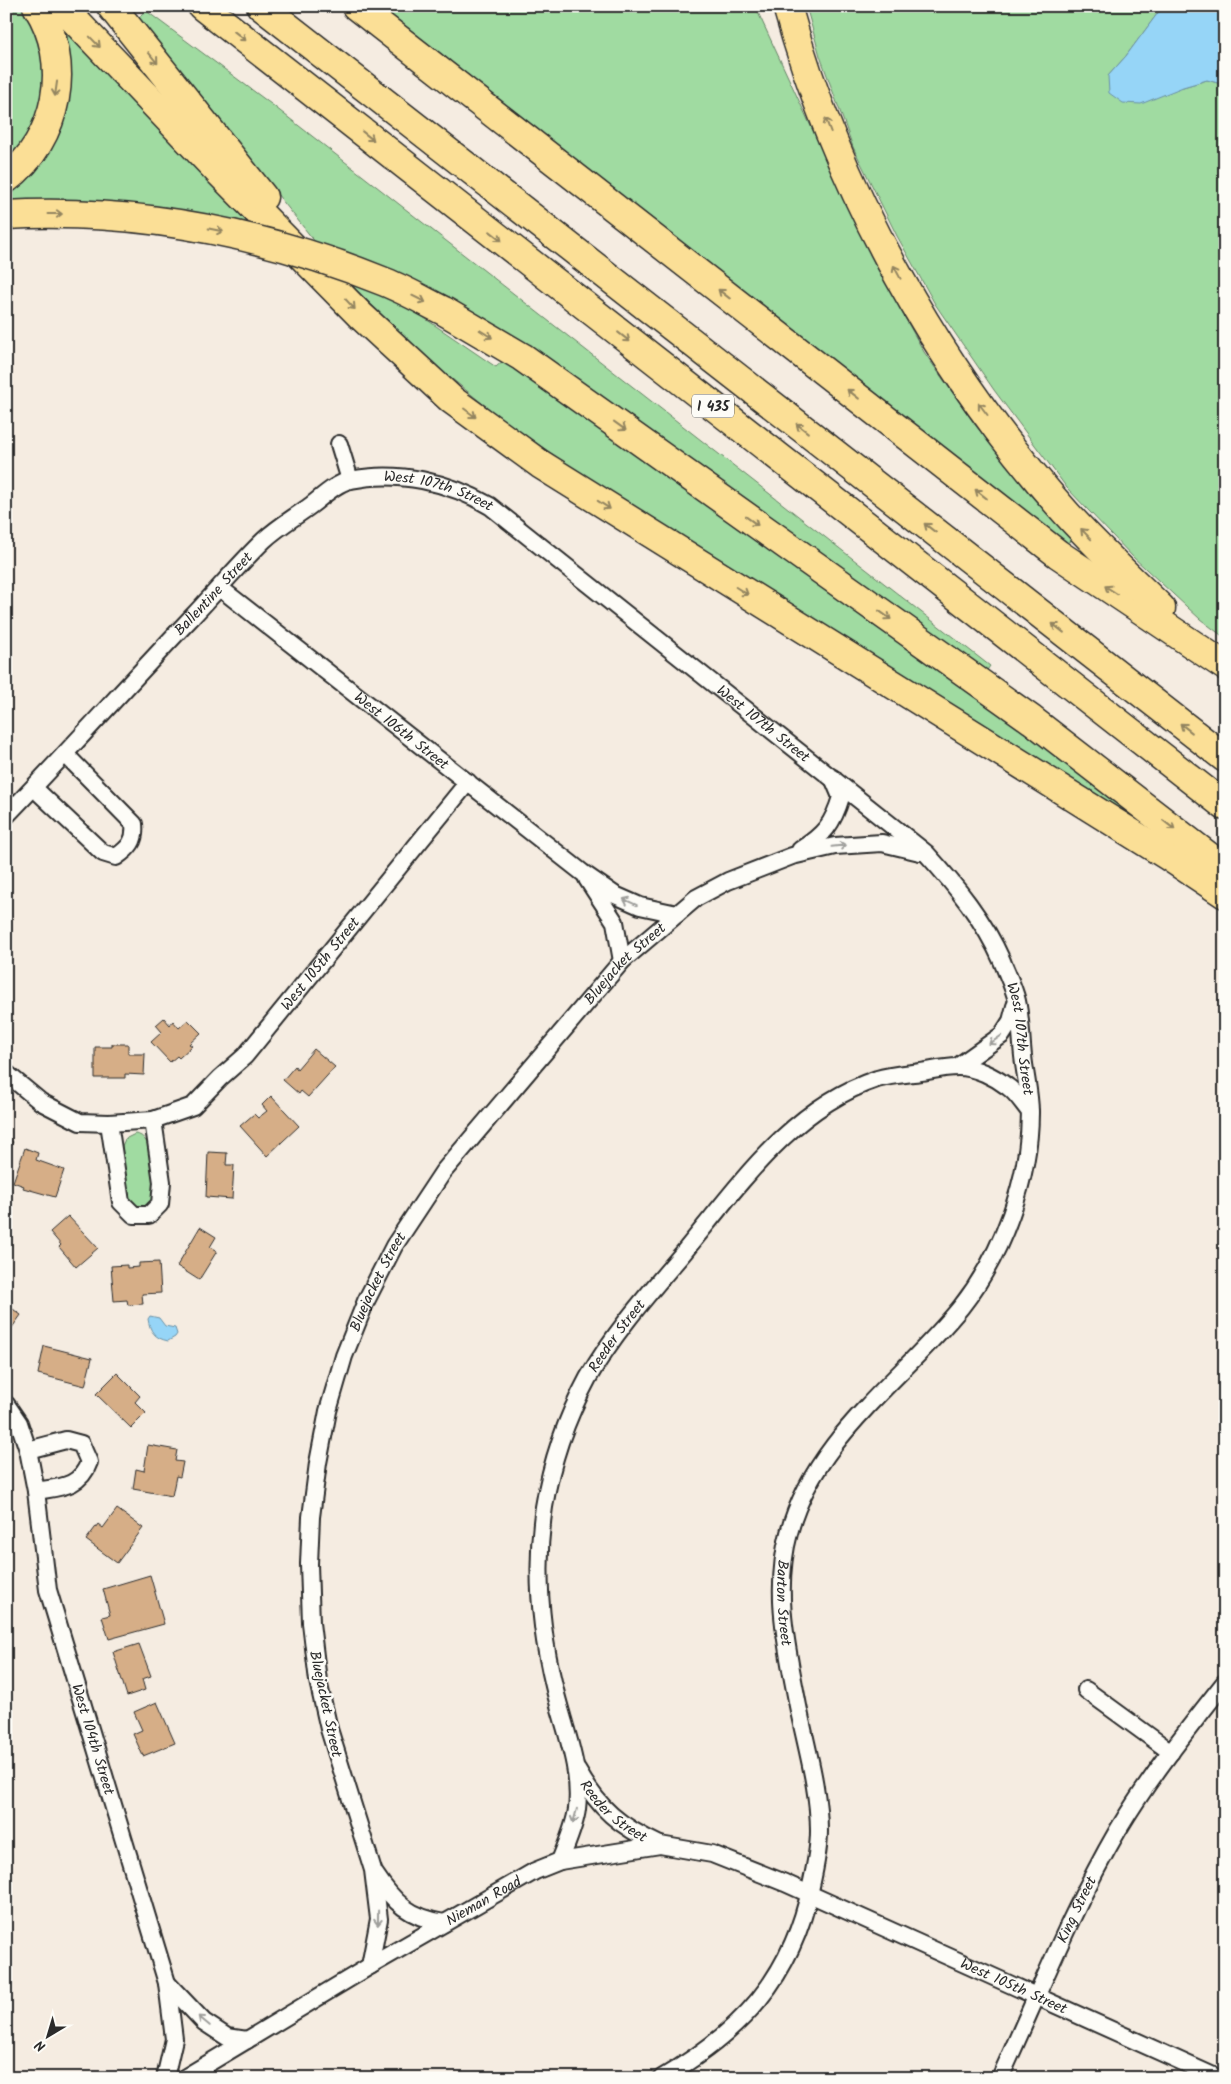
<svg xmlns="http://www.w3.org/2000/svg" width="1231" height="2084" font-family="Kalam,sans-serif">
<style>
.green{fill:#a0dba1;stroke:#668366}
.water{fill:#96d5f7;stroke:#6b91a5}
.building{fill:#d6ae87;stroke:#2b2b2b}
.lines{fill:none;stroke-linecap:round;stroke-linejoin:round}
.street-casing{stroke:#2b2b2b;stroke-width:20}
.highway-casing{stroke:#2b2b2b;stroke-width:31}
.street{stroke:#fdfcf7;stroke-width:16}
.highway{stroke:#fbdf96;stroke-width:28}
.highway-bridge-casing{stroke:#2b2b2b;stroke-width:31;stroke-linecap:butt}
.highway-bridge{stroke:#fbdf96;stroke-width:28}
.oneway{stroke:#938560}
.oneway2{stroke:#9e9e9b}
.labels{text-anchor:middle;stroke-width:5;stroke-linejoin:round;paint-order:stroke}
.shield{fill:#fdfcf7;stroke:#6a6a68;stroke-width:1}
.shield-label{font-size:14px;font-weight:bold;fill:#2b2b2b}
.street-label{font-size:15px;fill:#2b2b2b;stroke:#fdfcf7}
</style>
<rect width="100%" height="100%" fill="#f5ece1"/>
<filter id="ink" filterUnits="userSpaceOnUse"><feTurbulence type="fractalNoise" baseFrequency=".02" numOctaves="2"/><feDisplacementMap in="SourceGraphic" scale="10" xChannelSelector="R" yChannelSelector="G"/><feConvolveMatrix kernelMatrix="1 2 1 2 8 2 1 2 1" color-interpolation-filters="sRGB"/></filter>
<g filter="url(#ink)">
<g class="green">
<path d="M6 6H22C30 18 40 33 42 48 46 73 42 117 27 138 21 147 13 154 6 161Z"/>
<polygon points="380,6 755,6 874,262 924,352 976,426 1027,489 1074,538 1067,543"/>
<polygon points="806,6 1163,6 1126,56 1108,76 1183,87 1207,80 1225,85 1225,638 1200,619 1133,557 1067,488 994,390 935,304 897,236 853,147 820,56"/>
<polygon points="145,10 271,104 990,666 985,673 497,329 316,243 138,19"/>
<polygon points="67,31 253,225 169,211 6,204 6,189 67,44"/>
<polygon points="344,278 395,298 496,367 505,359 980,698 1126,807 1121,811 580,473 503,420 431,362"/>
<path d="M135 1134C156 1135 152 1182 153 1198L151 1202 144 1207 135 1206 129 1201 122 1146 125 1139Z"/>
</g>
<g class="water">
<polygon points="1163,6 1225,6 1225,85 1207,80 1183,87 1141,104 1123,103 1109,93 1108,76 1126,56"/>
<path d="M150 1316 159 1318 165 1326 175 1328 177 1334 175 1337 168 1341C154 1338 150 1331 148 1319Z"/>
</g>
<g class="building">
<polygon points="164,1018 170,1025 173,1021 179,1028 188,1020 201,1033 189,1044 192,1046 179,1058 177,1056 170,1062 151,1042 162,1032 156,1025"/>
<polygon points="112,1044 128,1044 128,1054 145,1054 144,1075 125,1074 125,1078 95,1078 95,1047 112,1047"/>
<polygon points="314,1049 335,1067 308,1097 301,1091 299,1094 283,1080 295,1066 297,1069"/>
<polygon points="271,1096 299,1126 267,1156 240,1126 254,1114 258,1118 267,1111 262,1105"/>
<polygon points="6,1136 13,1142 6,1151"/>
<polygon points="25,1148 38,1153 36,1160 64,1170 55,1197 23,1188 24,1186 13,1182"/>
<polygon points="208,1152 227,1153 226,1165 234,1165 232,1199 206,1197"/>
<polygon points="68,1216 98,1248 76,1267 59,1247 61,1245 50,1232"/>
<polygon points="200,1227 216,1237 210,1247 217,1251 199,1280 177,1266"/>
<polygon points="159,1262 161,1293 142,1294 143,1304 128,1305 127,1300 114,1301 111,1266 127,1265 127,1268 139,1267 139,1263"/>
<polygon points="6,1304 21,1315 6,1336"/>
<polygon points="44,1346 92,1358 85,1386 38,1374"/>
<polygon points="117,1373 140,1396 135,1402 146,1413 131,1428 96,1394"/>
<polygon points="148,1445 177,1450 175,1461 183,1462 180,1477 176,1476 172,1496 133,1489 136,1469 144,1471"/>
<polygon points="117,1509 143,1528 117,1563 86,1540 98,1524 103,1528"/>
<polygon points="150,1575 164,1624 109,1639 102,1617 110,1615 103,1589"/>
<polygon points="139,1644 151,1676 142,1679 145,1690 127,1696 113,1652"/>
<polygon points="157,1702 175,1743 143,1756 133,1734 142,1730 134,1712"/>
</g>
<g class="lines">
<defs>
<g id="street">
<polyline points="339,444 350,480"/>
<path id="s1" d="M220 588 583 873 615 895 640 906 677 914"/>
<path d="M34 788 103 853 116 857C129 848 136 841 134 824L66 755"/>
<path id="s2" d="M6 816C69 751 129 683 192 617 216 592 239 564 264 540 278 527 295 517 310 506 322 497 336 483 351 480 398 470 449 482 490 506L926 853C956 886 984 920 1002 961 1007 974 1014 988 1017 1001 1021 1019 1021 1038 1023 1056 1025 1075 1030 1094 1030 1112 1030 1179 1002 1255 961 1307 902 1380 814 1438 789 1533 773 1592 787 1648 798 1706 806 1746 819 1789 819 1831 819 1849 815 1868 811 1886 792 1978 741 2032 662 2078"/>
<path d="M800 850C824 835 833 824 841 797L833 778"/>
<polyline points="587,879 615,922 622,961"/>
<polyline points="957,1067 1002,1035 1011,1021 1015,1006"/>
<path id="s3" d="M6 1073 41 1102 80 1122 109 1123 153 1120 193 1106 220 1078 245 1056 468 782"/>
<polyline points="109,1123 121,1202 134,1215 149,1215 160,1204 162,1182 153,1120"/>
<path id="s4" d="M6 1404 19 1423 28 1450 36 1491 48 1590 167 1983 174 2039 165 2078"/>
<path d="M28 1450 66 1440 81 1444 89 1462C80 1488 59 1487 36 1491"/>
<polyline points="1086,1690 1171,1752"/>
<path id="s5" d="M577 1770C599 1809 619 1826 660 1845"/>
<path id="s6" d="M560 1861C566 1845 575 1826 577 1809 582 1768 563 1726 554 1686 540 1628 535 1567 544 1507 551 1463 567 1417 588 1378 614 1332 650 1292 684 1252 739 1185 792 1107 877 1079 891 1075 907 1074 921 1072 933 1070 946 1067 958 1067 976 1067 995 1077 1008 1087 1017 1093 1023 1104 1030 1112"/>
<path d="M375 1874C394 1903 409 1917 444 1923"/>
<path id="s7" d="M370 1966 379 1919 373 1870 329 1729 318 1681 311 1623 309 1564 311 1517 318 1463 328 1411 344 1356 366 1301 394 1246 443 1172 622 961 696 898 728 881 792 856 835 846 882 843 920 852"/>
<polyline points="167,1983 204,2022 227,2037 247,2040"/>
<path id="s8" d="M184 2078 370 1966 535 1871 560 1861 660 1845 712 1854 785 1883 1218 2078"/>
<path id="s9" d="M1000 2078C1038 1995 1072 1909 1118 1830 1149 1778 1187 1730 1225 1682"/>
</g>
<g id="highway">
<polyline points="61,6 219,172 360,315 452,400 540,464 1168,856 1225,894"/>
<polyline points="111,6 263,197"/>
<polyline points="202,6 1225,806"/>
<polyline points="261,6 1225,758"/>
<polyline points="356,6 1058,554 1225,666"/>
<path d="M787 6C838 191 940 372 1067 514 1097 547 1129 577 1161 608"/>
<path d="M6 179C59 139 73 62 37 6"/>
<polyline points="444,311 522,357 1032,720 1225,869"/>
</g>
</defs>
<use href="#street" class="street-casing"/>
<use href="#highway" class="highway-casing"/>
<use href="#street" class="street"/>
<use href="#highway" class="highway"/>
<defs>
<path id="highway-bridge" d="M6 215C138 208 264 233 385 282 405 290 424 301 444 311"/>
</defs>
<use href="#highway-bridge" class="highway-bridge-casing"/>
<use href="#highway-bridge" class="highway-bridge"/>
</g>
<defs><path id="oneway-shaft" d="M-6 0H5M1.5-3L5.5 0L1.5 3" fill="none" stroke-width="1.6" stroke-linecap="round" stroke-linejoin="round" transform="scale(1.25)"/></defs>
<g class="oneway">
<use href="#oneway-shaft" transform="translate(240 36) rotate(38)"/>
<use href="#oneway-shaft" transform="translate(95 42) rotate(46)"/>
<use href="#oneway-shaft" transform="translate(153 58) rotate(51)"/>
<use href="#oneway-shaft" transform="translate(56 89) rotate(98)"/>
<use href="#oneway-shaft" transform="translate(828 125) rotate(-111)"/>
<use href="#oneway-shaft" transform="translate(368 136) rotate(38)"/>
<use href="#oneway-shaft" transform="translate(55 214)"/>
<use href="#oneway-shaft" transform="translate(216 230) rotate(11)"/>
<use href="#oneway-shaft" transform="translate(496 236) rotate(38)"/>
<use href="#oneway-shaft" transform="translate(897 272) rotate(-118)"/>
<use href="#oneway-shaft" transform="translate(724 294) rotate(-142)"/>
<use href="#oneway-shaft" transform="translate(419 299) rotate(26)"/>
<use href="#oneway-shaft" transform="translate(350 304) rotate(47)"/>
<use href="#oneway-shaft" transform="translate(486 334) rotate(32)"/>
<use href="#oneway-shaft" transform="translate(624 337) rotate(38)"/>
<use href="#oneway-shaft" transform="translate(853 394) rotate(-142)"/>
<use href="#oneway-shaft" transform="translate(983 409) rotate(-127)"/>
<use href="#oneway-shaft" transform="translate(470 413) rotate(37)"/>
<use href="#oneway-shaft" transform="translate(620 426) rotate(36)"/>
<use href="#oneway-shaft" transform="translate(802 428) rotate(-142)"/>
<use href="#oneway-shaft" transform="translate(981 494) rotate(-142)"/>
<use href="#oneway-shaft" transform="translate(604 505) rotate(33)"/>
<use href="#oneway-shaft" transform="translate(752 521) rotate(36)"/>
<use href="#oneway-shaft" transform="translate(930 528) rotate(-142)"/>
<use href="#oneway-shaft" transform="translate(1086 534) rotate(-134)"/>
<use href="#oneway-shaft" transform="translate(1111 590) rotate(-146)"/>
<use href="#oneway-shaft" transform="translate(742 591) rotate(32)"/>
<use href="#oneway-shaft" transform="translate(885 615) rotate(36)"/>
<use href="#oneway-shaft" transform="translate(1058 628) rotate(-142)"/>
<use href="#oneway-shaft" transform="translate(1186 728) rotate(-142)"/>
<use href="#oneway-shaft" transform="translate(1169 825) rotate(38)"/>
</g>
<g class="oneway2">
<use href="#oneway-shaft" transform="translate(839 846) rotate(-6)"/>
<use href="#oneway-shaft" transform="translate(630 902) rotate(-155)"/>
<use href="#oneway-shaft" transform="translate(995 1040) rotate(145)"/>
<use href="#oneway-shaft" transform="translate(575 1816) rotate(105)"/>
<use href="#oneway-shaft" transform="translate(378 1918) rotate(91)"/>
<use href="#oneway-shaft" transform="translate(204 2021) rotate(-140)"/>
</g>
</g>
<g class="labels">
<rect class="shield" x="692" y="394.5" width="42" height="23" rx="4"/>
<g class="shield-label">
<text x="713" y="411">I 435</text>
</g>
<g class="street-label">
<text dy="5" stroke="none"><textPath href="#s2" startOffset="574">West 107th Street</textPath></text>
<text dy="5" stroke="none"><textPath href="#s2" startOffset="304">Ballentine Street</textPath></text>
<text dy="5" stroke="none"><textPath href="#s2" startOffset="978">West 107th Street</textPath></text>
<text dy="5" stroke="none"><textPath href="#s1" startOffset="231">West 106th Street</textPath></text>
<text dy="5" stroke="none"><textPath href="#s3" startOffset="396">West 105th Street</textPath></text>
<text dy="5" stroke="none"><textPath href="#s7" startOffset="1110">Bluejacket Street</textPath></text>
<text dy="5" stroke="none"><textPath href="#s2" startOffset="1399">West 107th Street</textPath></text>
<text dy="5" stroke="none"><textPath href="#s7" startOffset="705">Bluejacket Street</textPath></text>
<text dy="5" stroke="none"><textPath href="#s6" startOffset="549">Reeder Street</textPath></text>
<text dy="5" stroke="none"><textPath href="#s2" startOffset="2041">Barton Street</textPath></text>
<text transform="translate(326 1704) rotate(78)" y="5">Bluejacket Street</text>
<text dy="5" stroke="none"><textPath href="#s4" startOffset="349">West 104th Street</textPath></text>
<text dy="5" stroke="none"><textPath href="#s5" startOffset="56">Reeder Street</textPath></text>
<text dy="5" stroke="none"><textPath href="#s8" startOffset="348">Nieman Road</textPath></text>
<text dy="5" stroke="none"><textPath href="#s9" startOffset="185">King Street</textPath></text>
<text dy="5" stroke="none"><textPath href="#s8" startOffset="918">West 105th Street</textPath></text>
</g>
</g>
<rect width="1231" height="2084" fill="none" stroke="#fdfcf7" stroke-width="25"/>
<rect x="12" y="12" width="1206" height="2059" fill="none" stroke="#2b2b2b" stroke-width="2" filter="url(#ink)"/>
<g transform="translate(48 2036) rotate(218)" stroke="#fdfcf7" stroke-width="4" paint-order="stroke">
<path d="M0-4L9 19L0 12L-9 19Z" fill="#2b2b2b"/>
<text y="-8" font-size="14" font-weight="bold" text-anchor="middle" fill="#2b2b2b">N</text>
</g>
</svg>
